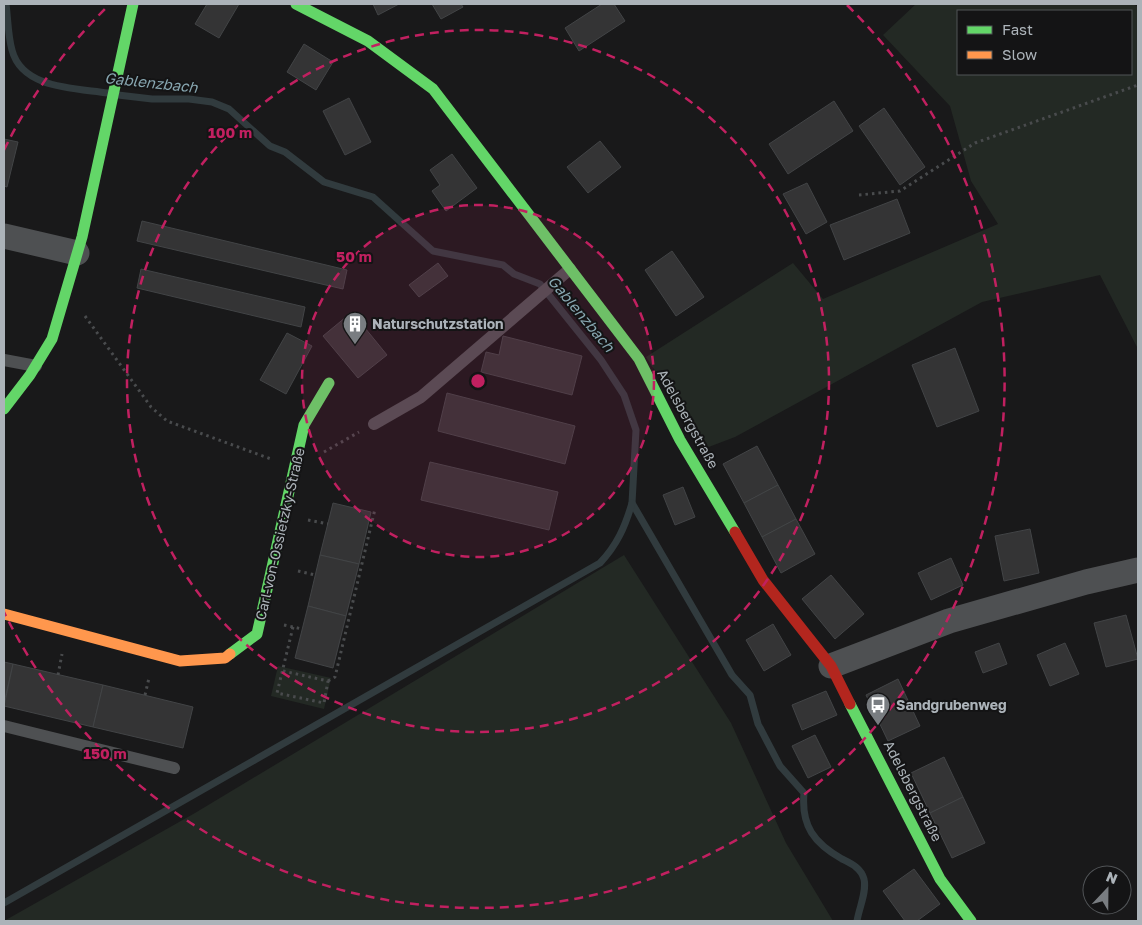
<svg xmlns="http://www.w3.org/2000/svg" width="1142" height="925" font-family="'Golos Text',sans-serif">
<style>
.green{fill:#232924;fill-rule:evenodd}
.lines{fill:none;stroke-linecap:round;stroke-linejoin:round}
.stream{stroke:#313b3e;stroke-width:7}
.building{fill:#343435;stroke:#424446}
.path{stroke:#494b4d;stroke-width:3;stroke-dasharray:2.5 4;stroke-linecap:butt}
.lane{stroke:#4e5052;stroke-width:12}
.street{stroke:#4e5052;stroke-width:25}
.fast{stroke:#63d668;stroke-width:11}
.slow{stroke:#ff974d;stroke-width:11}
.jam{stroke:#b3261e;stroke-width:11}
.ring{fill:none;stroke:#c12060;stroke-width:2.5;stroke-dasharray:9 6}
.labels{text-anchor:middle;stroke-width:4;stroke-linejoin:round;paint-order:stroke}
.poi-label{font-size:14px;font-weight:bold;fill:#acb3b9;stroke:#141415;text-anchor:start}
.street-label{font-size:14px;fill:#acb3b9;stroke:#141415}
.water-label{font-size:15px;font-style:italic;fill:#87a6b0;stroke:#141415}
.centre{fill:#c12060;stroke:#141415;stroke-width:2.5}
.ring-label{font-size:15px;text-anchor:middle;font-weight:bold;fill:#c12060;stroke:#141415;stroke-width:4;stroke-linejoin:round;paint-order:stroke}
</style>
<rect width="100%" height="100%" fill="#19191a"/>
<g class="green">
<path d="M916 4H1133L1138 7V349L1100 275 982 302 735 437 706 448 646 357 793 263 823 299 998 224 971 181 950 106 883 35ZM958 11H1131V74H958Z"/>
<polygon points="624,555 731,723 786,843 833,921 4,921 195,813"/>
<polygon points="278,666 331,678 324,709 271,696"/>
</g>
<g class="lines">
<g class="stream">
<path d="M6 4C8 19 8 36 12 50 22 89 75 88 108 93"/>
<path d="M118 95 152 99H189L212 102 229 109 270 146 285 152 324 182 373 197 433 251 503 265 514 274 540 284 601 360 624 395 636 430 632 503 732 675 750 695 758 724 780 766 804 793C801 826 814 843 842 859 852 864 861 868 864 879 867 892 859 908 857 921"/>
<path d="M4 903 600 563C617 545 625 527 632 503"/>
</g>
</g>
<g class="building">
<polygon points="207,4 239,4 219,38 195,24"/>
<polygon points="373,4 399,4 378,15"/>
<polygon points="432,4 461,4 463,7 441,19"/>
<polygon points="602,4 614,4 625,21 579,51 565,28"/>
<polygon points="304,44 333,62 316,90 287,72"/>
<polygon points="349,98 371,142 345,155 323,111"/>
<polygon points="834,101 853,131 788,174 769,144"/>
<polygon points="884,108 925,167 900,185 859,126"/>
<polygon points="4,139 18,142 7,187 4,186"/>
<polygon points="600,141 621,167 588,193 567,167"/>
<polygon points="452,154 477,188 446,211 432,191 440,185 430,170"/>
<polygon points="807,183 827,222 806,234 783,194"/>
<polygon points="897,199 910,233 844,260 830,225"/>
<polygon points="142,221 347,270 343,289 137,241"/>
<polygon points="672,251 704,297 676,316 645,270"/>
<polygon points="438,263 448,276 419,297 409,285"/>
<polygon points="141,269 305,307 301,327 137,288"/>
<polygon points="352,312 387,355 358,378 323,336"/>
<polygon points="287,333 312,346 286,394 260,380"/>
<polygon points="503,336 582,356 572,395 481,372 486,352 499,355"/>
<polygon points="955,348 979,411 937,427 912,365"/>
<polygon points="447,393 575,426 565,464 438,431"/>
<polygon points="757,446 778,485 744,503 723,464"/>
<polygon points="430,462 558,492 549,530 421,500"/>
<polygon points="778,485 796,519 762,537 744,503"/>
<polygon points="683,487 695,517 675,525 663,495"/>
<polygon points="333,503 371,512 359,564 320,555"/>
<polygon points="796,519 815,554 781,573 762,537"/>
<polygon points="1030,529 1039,573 1004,581 995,536"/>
<polygon points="320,555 359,564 346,616 308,606"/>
<polygon points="951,558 963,585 931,600 918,573"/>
<polygon points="831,575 864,614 835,639 802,599"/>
<polygon points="308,606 346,616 333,668 295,658"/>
<polygon points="1126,615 1138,659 1106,667 1094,623"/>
<polygon points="773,624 791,655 764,671 746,640"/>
<polygon points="999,643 1007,664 983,673 975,652"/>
<polygon points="1065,643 1079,674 1050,686 1037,655"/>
<polygon points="4,662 13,664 4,703"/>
<polygon points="13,664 103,685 93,727 4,706"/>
<polygon points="898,679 920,726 888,741 866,695"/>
<polygon points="103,685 193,707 183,748 93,727"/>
<polygon points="826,691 837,715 802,730 792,705"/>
<polygon points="815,735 831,767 808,778 792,746"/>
<polygon points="944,757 963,797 930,813 911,773"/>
<polygon points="963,797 985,843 952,858 930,813"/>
<polygon points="914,869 940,904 917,921 905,921 883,891"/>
</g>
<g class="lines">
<g class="path">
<polyline points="859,195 900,191 975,143 1138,85"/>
<polyline points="85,316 151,407 167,421 271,459"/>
<polyline points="324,452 359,432"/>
<polyline points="308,520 328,524"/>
<polyline points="298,571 315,575"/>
<polyline points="284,625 302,629"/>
<polyline points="283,671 328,681 324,703 277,693 293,627"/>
<polyline points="58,675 62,654"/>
<polyline points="328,681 335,677 375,509"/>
<polyline points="145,695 149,678"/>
</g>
<g class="lane">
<polyline points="4,360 36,366"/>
<polyline points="374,424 421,397 570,269"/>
<polyline points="4,726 174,768"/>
</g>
<g class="street">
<polyline points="4,236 77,253"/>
<polyline points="831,666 949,621 1086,582 1138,570"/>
</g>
<g class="fast">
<polyline points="296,4 368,41 433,89 639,359 680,440 735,532"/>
<polyline points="4,409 30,375 52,339 82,237 133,4"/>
<polyline points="230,654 257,634 304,425 329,383"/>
<polyline points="850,704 940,879 971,921"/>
</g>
<polyline class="slow" points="4,614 180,661 225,658 230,654"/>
<polyline class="jam" points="735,532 763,580 831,666 850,704"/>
</g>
<circle cx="478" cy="381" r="176" fill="#c12060" fill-opacity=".12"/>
<g class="ring">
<circle cx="478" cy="381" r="176"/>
<circle cx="478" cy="381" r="351"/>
<path d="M4 150A527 527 0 0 1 109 5M847 5A527 527 0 1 1 4 612"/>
</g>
<defs>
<symbol id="building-pin" viewBox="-11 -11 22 30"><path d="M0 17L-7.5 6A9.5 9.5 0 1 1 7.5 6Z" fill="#797d81" stroke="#141415"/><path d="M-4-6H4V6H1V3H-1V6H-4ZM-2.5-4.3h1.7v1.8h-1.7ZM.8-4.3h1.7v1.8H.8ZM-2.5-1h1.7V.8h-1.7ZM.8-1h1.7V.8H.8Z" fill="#fff"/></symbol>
<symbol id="bus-pin" viewBox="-11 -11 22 30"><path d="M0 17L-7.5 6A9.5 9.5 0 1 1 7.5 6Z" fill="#797d81" stroke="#141415"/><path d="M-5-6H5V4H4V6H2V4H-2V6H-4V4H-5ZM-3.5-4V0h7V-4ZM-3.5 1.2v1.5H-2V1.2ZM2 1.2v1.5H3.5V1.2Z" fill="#fff"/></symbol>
</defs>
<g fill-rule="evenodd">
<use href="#building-pin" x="341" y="310" width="28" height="38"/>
<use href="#bus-pin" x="864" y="691" width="28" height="38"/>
</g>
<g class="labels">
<g class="poi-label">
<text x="372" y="329">Naturschutzstation</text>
<text x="896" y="710">Sandgrubenweg</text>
</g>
<g class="street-label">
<text transform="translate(688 419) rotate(61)" y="5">Adelsbergstraße</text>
<text transform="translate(280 534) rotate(-77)" y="5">Carl-von-Ossietzky-Straße</text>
<text transform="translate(913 791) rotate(63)" y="5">Adelsbergstraße</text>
</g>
<g class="water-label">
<text transform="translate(151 83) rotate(6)" y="5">Gablenzbach</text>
<text transform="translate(581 314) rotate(50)" y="5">Gablenzbach</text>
</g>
</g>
<circle cx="478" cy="381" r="8" class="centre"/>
<g class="ring-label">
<text x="230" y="138">100 m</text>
<text x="354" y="262">50 m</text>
<text x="105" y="759">150 m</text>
</g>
<rect width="1142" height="925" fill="none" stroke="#acb3b9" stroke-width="10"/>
<rect x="957" y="10" width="175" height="65" fill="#141415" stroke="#515457"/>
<rect x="967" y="26" width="25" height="8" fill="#63d668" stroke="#515457"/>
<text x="1002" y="35" font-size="15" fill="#acb3b9">Fast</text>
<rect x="967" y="51" width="25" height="8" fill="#ff974d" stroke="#515457"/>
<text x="1002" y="60" font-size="15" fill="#acb3b9">Slow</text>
<g transform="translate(1107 890) rotate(22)"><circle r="24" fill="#141415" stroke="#515457"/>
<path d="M0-4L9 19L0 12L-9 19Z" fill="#797d81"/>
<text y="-8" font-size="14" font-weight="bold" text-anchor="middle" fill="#acb3b9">N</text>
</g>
</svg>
